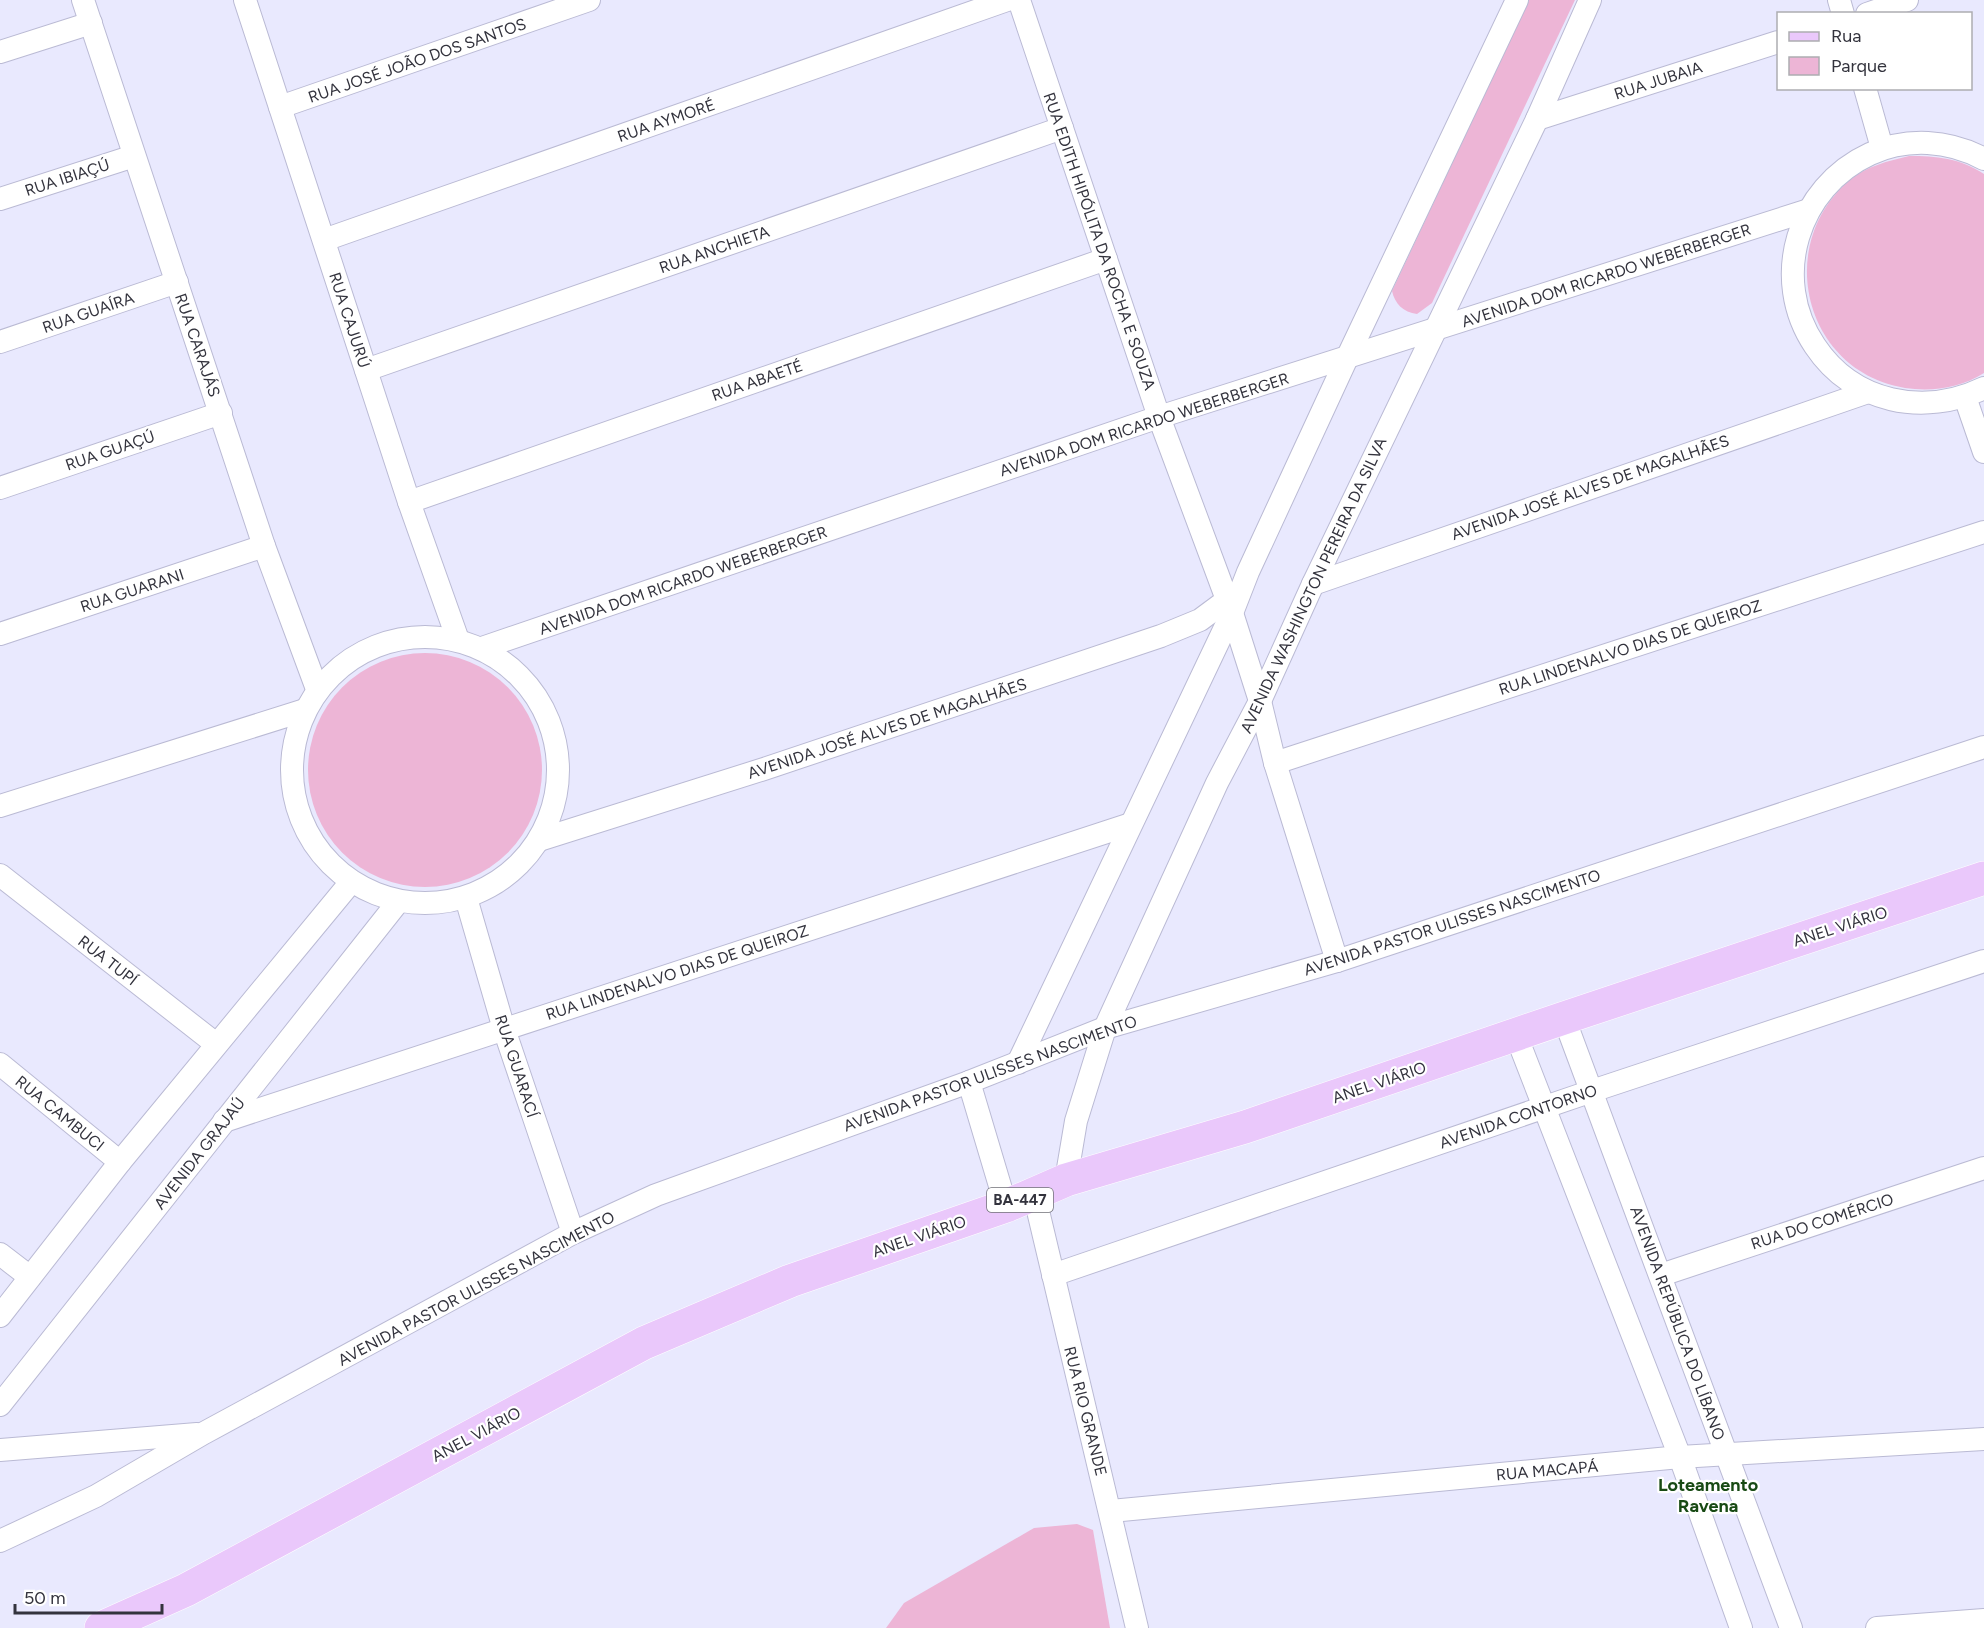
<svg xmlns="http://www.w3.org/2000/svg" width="1984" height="1628" font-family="Figtree,sans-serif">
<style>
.green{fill:#edb5d6}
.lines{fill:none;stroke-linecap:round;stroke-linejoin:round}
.street-casing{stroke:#babad4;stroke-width:24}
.primary-casing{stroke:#fff;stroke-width:34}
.street{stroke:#fff;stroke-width:22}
.primary{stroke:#eac8fb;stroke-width:33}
.labels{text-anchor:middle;stroke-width:4.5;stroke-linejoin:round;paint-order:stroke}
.shield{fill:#fff;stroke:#707077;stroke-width:1.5}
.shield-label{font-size:15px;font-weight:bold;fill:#33333d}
.street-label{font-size:16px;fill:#33333d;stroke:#fff}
.neighbourhood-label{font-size:18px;font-weight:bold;fill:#184a14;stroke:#fff}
</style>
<rect width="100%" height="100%" fill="#e9e9fe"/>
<g class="green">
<path d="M1529 0H1575L1432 303 1417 314C1403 312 1395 304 1392 291Z"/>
<path d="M1909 156C1936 156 1960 158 1984 174V373C1960 388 1932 392 1905 388 1804 372 1773 244 1850 180 1867 166 1888 161 1909 156Z"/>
<circle cx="425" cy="770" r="117"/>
<polygon points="1077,1524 1093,1530 1110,1628 886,1628 904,1603 1034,1528"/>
</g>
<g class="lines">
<defs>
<g id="street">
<polyline points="83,0 264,546 317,689"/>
<polyline points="245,0 409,502 458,640"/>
<polyline points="1019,0 1159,417 1232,613 1260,701 1275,763 1337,961"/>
<polyline points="1839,0 1843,14"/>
<polyline points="1867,14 1907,0"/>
<polyline points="0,52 91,23"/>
<polyline points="1865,88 1882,148"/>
<polyline points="280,107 589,0"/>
<polyline points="1537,119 1778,42"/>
<path d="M1984 159C1949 140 1907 137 1870 154 1798 187 1769 278 1815 346 1853 403 1924 417 1984 388"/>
<polyline points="0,199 134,156"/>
<polyline points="324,240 1007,0"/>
<polyline points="0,342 177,282"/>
<polyline points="366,370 1062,128"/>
<polyline points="1965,397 1984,452"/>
<polyline points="0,488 221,413"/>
<polyline points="409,502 1106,259"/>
<polyline points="1313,584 1868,392"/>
<polyline points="0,634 264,546"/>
<circle cx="425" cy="770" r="133"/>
<polyline points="482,648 1159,417 1809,210"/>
<polyline points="1275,763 1984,532"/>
<polyline points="0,806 305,710"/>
<polyline points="539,840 764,769 1161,636 1200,620 1227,600"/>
<polyline points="0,875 216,1044"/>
<polyline points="466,898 504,1029 573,1233"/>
<polyline points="1564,1018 1791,1628"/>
<polyline points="1516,1035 1680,1457 1741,1628"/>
<polyline points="1018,1063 1232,613 1248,572 1347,358 1517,0"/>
<polyline points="0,1064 120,1162"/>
<polyline points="969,1082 1006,1206"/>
<polyline points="224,1121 1131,824"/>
<polyline points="1066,1180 1076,1121 1105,1028 1217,783 1260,701 1313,584 1537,119 1590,0"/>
<polyline points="1034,1194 1137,1628"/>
<polyline points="0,1254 30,1277"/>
<polyline points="1053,1275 1592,1091 1984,961"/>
<polyline points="1661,1275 1984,1168"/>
<polyline points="0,1316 120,1162 351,882"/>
<polyline points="0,1405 398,902"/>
<polyline points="0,1450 197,1434"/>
<polyline points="1111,1511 1680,1457 1984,1439"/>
<polyline points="0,1541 96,1496 204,1433 573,1233 656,1195 969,1082 1105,1028 1337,961 1984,747"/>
<polyline points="1877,1628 1984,1620"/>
</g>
<polyline id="primary" points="101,1628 186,1590 644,1343 790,1281 1006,1206 1066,1180 1245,1127 1564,1018 1984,878"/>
</defs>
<use href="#street" class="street-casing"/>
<use href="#primary" class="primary-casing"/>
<use href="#street" class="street"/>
<use href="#primary" class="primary"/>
</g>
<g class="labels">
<rect class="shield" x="987" y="1188" width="66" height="24" rx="4.5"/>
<g class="shield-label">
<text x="1020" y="1205">BA-447</text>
</g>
<g class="street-label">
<text transform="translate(417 60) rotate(-19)" y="6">RUA JOSÉ JOÃO DOS SANTOS</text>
<text transform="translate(1658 80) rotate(-18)" y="6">RUA JUBAIA</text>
<text transform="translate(666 120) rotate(-19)" y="6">RUA AYMORÉ</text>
<text transform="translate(67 177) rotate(-18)" y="6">RUA IBIAÇÚ</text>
<text transform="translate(1100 241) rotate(71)" y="6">RUA EDITH HIPÓLITA DA ROCHA E SOUZA</text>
<text transform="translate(714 249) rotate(-19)" y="6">RUA ANCHIETA</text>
<text transform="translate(1606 275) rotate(-18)" y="6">AVENIDA DOM RICARDO WEBERBERGER</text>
<text transform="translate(88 312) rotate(-19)" y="6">RUA GUAÍRA</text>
<text transform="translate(350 320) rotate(72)" y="6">RUA CAJURÚ</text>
<text transform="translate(198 345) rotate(71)" y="6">RUA CARAJÁS</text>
<text transform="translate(757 380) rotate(-19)" y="6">RUA ABAETÉ</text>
<text transform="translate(1144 424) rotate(-18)" y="6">AVENIDA DOM RICARDO WEBERBERGER</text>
<text transform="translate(110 450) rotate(-19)" y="6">RUA GUAÇÚ</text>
<text transform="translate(1590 487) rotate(-19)" y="6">AVENIDA JOSÉ ALVES DE MAGALHÃES</text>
<text transform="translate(683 580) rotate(-19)" y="6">AVENIDA DOM RICARDO WEBERBERGER</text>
<text transform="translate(1313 585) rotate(-65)" y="6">AVENIDA WASHINGTON PEREIRA DA SILVA</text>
<text transform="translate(132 590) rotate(-18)" y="6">RUA GUARANI</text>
<text transform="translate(1630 647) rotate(-18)" y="6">RUA LINDENALVO DIAS DE QUEIROZ</text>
<text transform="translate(887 728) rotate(-18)" y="6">AVENIDA JOSÉ ALVES DE MAGALHÃES</text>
<text transform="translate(1452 922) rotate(-18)" y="6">AVENIDA PASTOR ULISSES NASCIMENTO</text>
<text transform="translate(1840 926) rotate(-18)" y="6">ANEL VIÁRIO</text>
<text transform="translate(108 960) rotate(38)" y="6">RUA TUPÍ</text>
<text transform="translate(677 972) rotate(-18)" y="6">RUA LINDENALVO DIAS DE QUEIROZ</text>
<text transform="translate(517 1066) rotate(72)" y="6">RUA GUARACÍ</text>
<text transform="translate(990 1073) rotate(-20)" y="6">AVENIDA PASTOR ULISSES NASCIMENTO</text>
<text transform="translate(1379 1082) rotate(-19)" y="6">ANEL VIÁRIO</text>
<text transform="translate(60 1113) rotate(39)" y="6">RUA CAMBUCI</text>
<text transform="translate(1518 1116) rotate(-19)" y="6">AVENIDA CONTORNO</text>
<text transform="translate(199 1153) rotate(-52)" y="6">AVENIDA GRAJAÚ</text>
<text transform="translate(1822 1221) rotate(-18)" y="6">RUA DO COMÉRCIO</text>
<text transform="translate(919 1236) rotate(-19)" y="6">ANEL VIÁRIO</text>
<text transform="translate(476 1288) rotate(-28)" y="6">AVENIDA PASTOR ULISSES NASCIMENTO</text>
<text transform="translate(1678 1323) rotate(70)" y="6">AVENIDA REPÚBLICA DO LÍBANO</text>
<text transform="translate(1086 1411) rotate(76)" y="6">RUA RIO GRANDE</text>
<text transform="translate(476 1434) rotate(-28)" y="6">ANEL VIÁRIO</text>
<text transform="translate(1547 1470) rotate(-5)" y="6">RUA MACAPÁ</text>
</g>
<g class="neighbourhood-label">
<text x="1708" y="1491">Loteamento<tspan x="1708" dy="21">Ravena</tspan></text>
</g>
</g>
<rect x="1777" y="12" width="195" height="78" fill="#ffffff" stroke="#adadb1" stroke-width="1.5"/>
<rect x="1789" y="32" width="30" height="9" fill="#eac8fb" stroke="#adadb1" stroke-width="1.5"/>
<text x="1831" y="42" font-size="18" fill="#33333d">Rua</text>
<rect x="1789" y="57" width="30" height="18" fill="#edb5d6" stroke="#adadb1" stroke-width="1.5"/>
<text x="1831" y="72" font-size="18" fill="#33333d">Parque</text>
<path d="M15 1604v9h147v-9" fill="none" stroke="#33333d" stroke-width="3"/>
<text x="24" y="1604" font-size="18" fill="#33333d" stroke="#ffffff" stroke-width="4.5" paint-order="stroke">50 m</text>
</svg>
